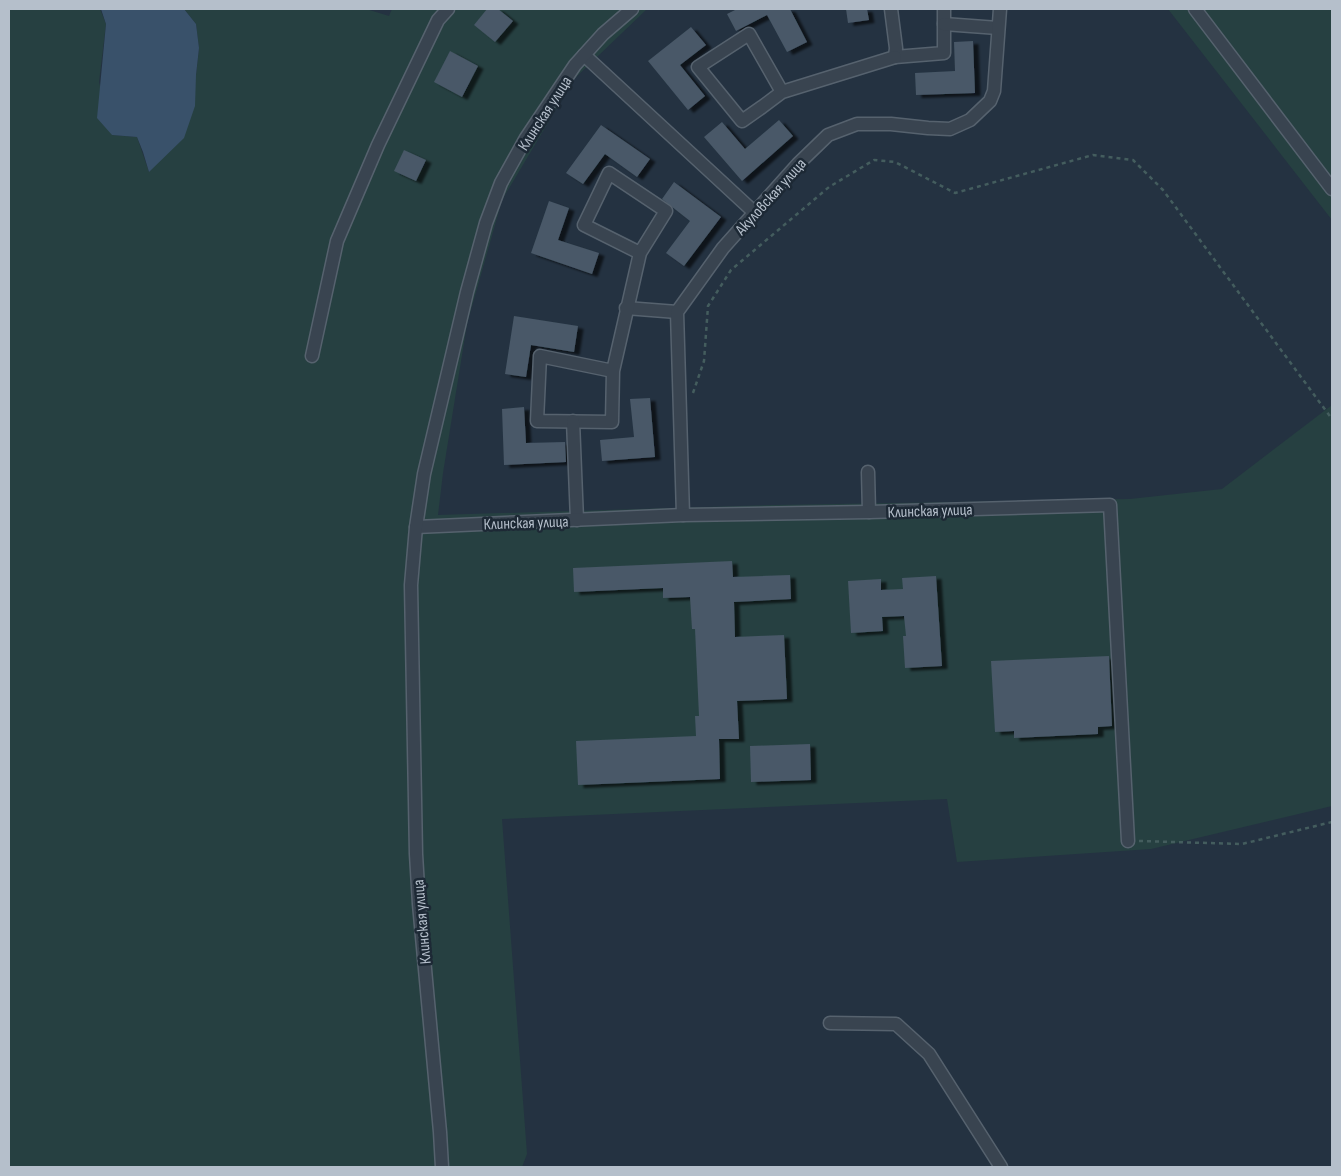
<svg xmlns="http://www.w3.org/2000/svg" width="1341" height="1176" font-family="'Sofia Sans Condensed',sans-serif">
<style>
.green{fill:#264041}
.water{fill:#39516a}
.building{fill:#485867;filter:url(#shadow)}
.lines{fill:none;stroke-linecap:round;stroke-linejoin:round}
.minor-casing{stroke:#56626e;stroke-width:15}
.path{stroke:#445d5e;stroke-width:2.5;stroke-dasharray:4 4;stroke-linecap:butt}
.minor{stroke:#394450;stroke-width:12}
.labels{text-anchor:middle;stroke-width:5;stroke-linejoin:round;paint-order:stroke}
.street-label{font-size:16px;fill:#b5bfcb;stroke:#1d2935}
</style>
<defs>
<filter id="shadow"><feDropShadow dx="5.5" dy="3" stdDeviation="1" flood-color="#0009"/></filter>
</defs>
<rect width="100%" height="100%" fill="#243241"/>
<g class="green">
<polygon points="9,9 100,9 106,24 99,82 112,135 137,137 149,172 196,75 199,48 196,24 184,9 366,9 389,16 392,9 647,9 574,79 502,200 467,324 443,473 438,515 773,505 1130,499 1222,489 1332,405 1332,806 1151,849 957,862 947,799 502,819 527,1154 522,1167 9,1167"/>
<polygon points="1168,9 1332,9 1332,220"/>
</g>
<polygon class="water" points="101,9 184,9 196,24 199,48 196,75 195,106 184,138 149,172 143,152 137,137 112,135 97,118 106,24"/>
<g class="building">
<polygon points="487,9 498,9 513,21 495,42 474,25"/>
<polygon points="737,9 790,9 807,42 787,52 767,15 736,31 727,14"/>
<polygon points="846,9 867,9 869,20 848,23"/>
<polygon points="691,27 706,45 680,65 705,96 688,110 648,61"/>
<polygon points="973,41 975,93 916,95 915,73 955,71 954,42"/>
<polygon points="450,51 478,66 462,97 434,82"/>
<polygon points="779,120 793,136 742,181 704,137 722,122 745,149"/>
<polygon points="601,125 650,159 637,177 605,154 583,184 566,173"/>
<polygon points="404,150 426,160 416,181 394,171"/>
<polygon points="674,182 721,217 684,266 666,253 690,221 662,199"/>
<polygon points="549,201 569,208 558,240 599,253 592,274 531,253"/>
<polygon points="514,316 578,326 574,352 531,345 526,377 505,374"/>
<polygon points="650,398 655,457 602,461 600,440 634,437 630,399"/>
<polygon points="524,407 526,443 565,442 566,462 504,465 502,409"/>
<polygon points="732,561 733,577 790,575 791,599 734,602 735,637 784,635 787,699 737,701 739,739 719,739 720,779 578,785 576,741 696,736 695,716 699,716 695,629 692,629 690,597 663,598 663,588 574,592 573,568"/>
<polygon points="936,576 942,666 905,668 903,636 906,636 904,616 882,617 883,631 851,633 848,581 881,579 881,590 903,589 902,578"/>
<polygon points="1109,656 1112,726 1098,727 1098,734 1014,738 1014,731 995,732 991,661"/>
<polygon points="810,744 811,780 751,782 750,746"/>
</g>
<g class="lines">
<defs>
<g id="minor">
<polyline points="891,9 896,48 895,57 944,53 944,9"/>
<polyline points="1195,9 1332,189"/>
<polyline points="944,24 998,28"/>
<polyline points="584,55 754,212"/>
<polyline points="782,92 749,34 698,67 742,121 762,107 782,92 895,57"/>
<polyline points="626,308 677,312"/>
<polyline points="312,356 337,241 378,145 438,20 448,9"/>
<polyline points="613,371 540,356 537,421 612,422 613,371 640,253 584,225 609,173 666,211 640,253"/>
<polyline points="573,421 577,520"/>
<polyline points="868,472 869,512"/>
<polyline points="683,515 677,312 723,248 798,164 828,135 857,124 891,124 928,128 950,129 970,120 990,101 994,91 1000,9"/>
<polyline points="416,527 683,515 869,512 1110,505 1128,841"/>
<polyline points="830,1023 896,1024 929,1054 1001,1167"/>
<polyline points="442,1167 440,1132 419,904 416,854 411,585 416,527 424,474 467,292 486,223 501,183 526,138 575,65 603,34 632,9"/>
</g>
</defs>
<use href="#minor" class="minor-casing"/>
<g class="path">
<polyline points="693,393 704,361 708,306 731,270 829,187 874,160 895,162 955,193 1093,155 1133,160 1163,190 1332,419"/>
<polyline points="1139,841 1242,844 1332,822"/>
</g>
<use href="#minor" class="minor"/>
</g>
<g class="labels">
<g class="street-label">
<text transform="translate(544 113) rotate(-57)" y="6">Клинская улица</text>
<text transform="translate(770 196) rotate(-48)" y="6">Акуловская улица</text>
<text transform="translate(930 510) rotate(-2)" y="6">Клинская улица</text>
<text transform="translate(526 522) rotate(-2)" y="6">Клинская улица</text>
<text transform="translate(421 922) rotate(-95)" y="6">Клинская улица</text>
</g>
</g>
<rect width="1341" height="1176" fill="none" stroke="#b5bfcb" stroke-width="20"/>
</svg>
